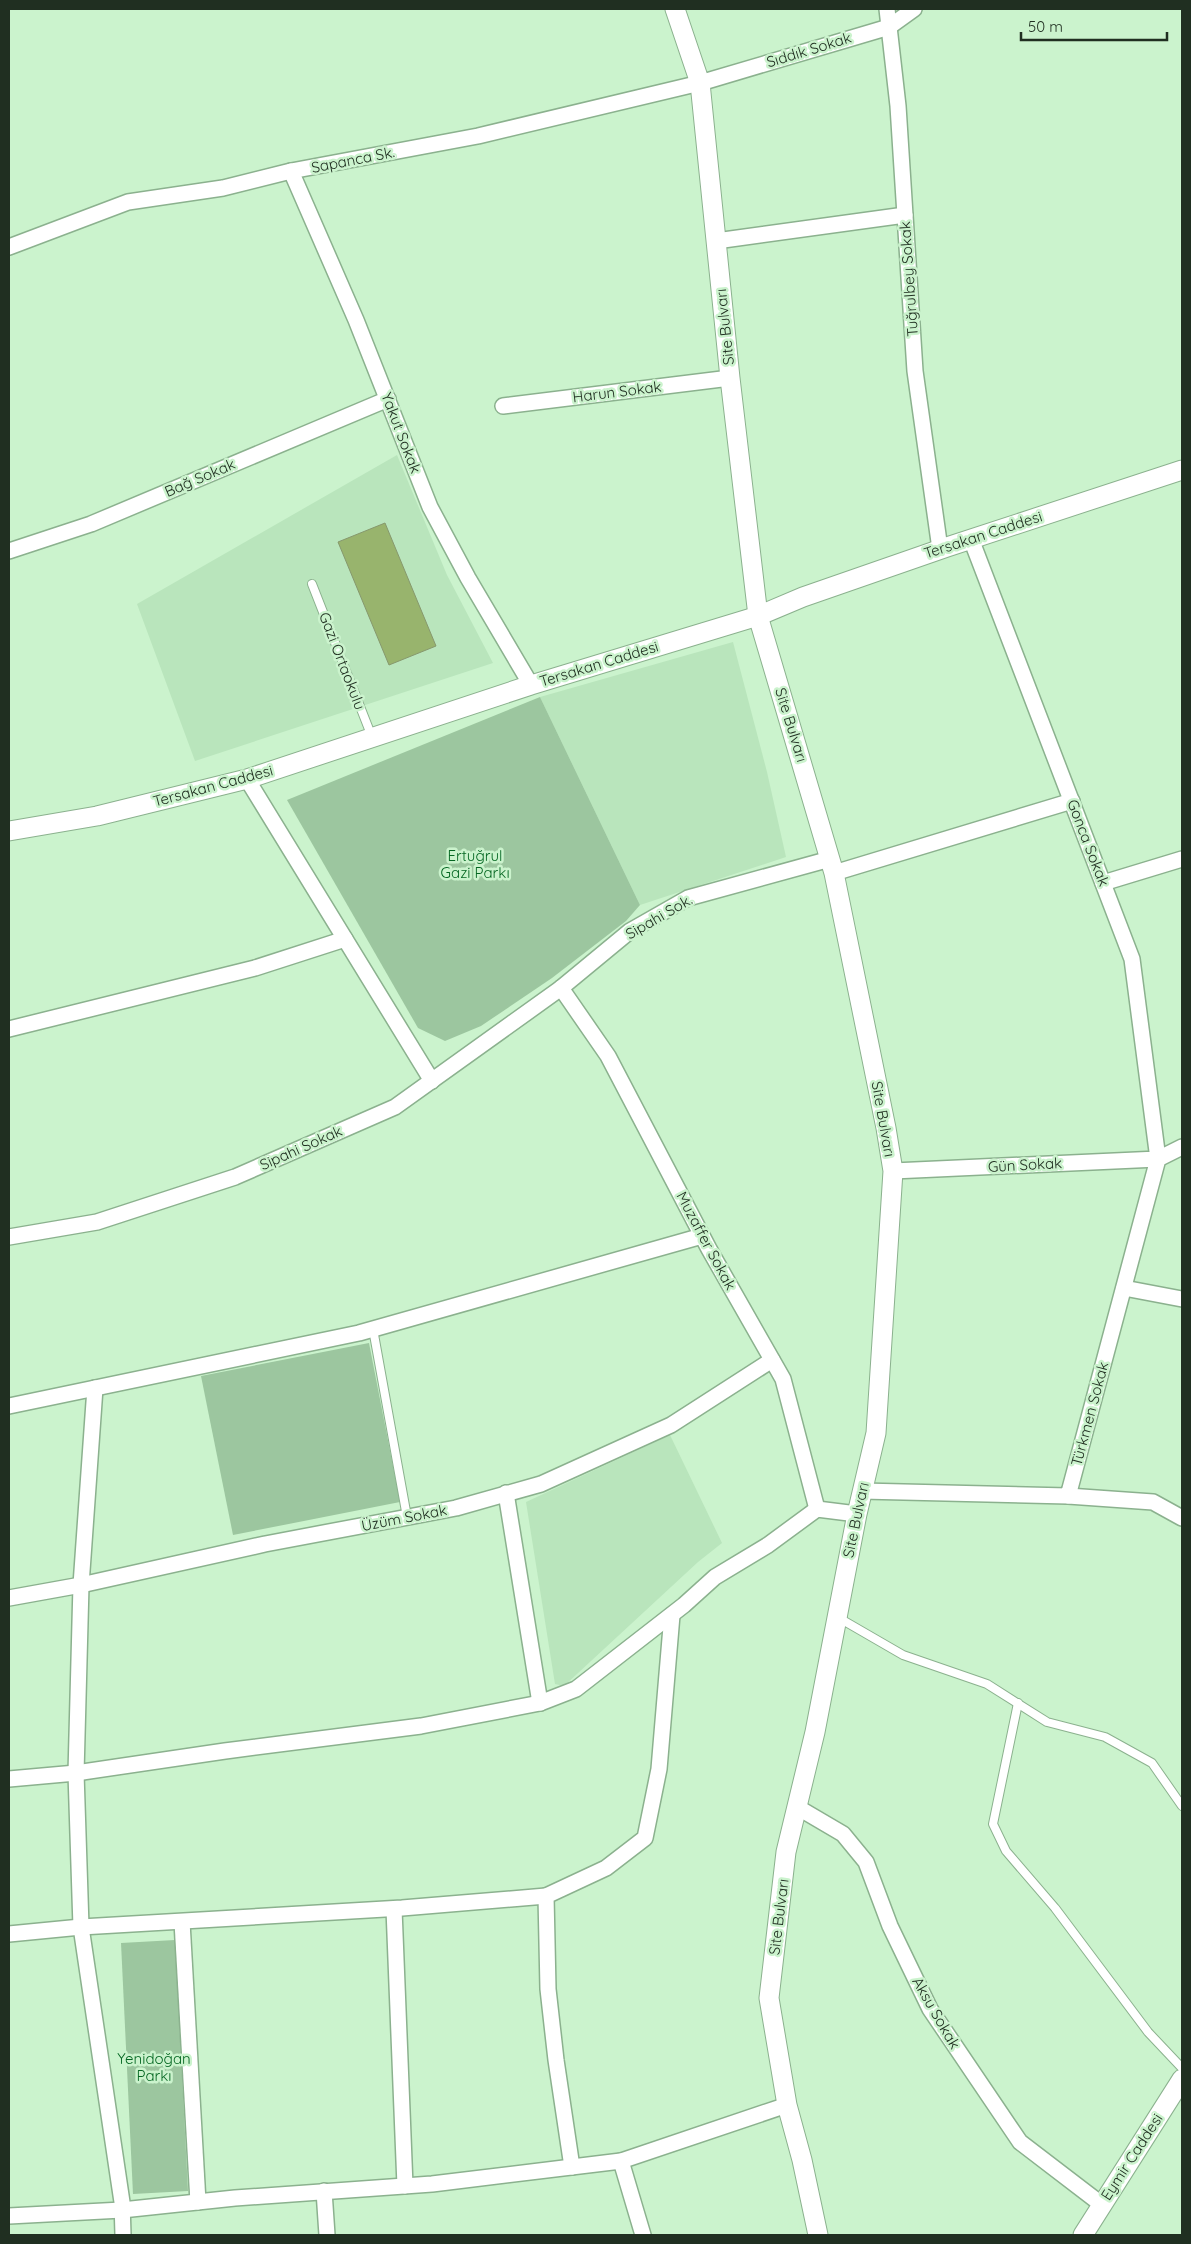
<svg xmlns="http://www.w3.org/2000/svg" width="1191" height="2244" font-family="Quicksand,sans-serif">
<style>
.built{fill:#b9e5bc}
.park{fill:#9cc69f}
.building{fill:#98b46d;stroke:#86986d}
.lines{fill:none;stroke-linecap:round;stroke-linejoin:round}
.service-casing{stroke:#8bb18e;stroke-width:10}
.minor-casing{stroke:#8bb18e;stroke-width:18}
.tertiary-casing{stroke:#8bb18e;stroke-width:21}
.service{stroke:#fff;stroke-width:8}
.minor{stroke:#fff;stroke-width:15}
.tertiary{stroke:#fff;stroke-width:19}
.labels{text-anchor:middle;stroke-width:5;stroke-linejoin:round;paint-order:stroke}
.street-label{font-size:15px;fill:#202f21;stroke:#cbf3cd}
.park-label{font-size:15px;fill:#046621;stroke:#cbf3cd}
</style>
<rect width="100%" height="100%" fill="#cbf3cd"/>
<g class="built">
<polygon points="397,455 447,575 493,663 195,761 137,604"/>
<polygon points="733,642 767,772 786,857 640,905 540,697"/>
<polygon points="670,1435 722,1543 698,1562 564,1686 555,1684 526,1502"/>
</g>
<g class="park">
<polygon points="540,697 640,905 626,921 552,978 481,1026 445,1041 418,1028 287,800"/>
<polygon points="369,1343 400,1502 233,1535 201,1376"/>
<polygon points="175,1940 188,2191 133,2194 121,1943"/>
</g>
<polygon class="building" points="385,523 436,646 389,665 338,542"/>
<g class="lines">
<defs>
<g id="service">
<polyline points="312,584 372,737"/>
<polyline points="373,1329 407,1517"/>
<polyline points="839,1618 903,1655 987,1684 1047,1722 1105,1737 1152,1763 1182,1806"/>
<polyline points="1018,1703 993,1824 1006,1851 1055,1908 1148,2032 1182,2068"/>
</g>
<g id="minor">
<polyline points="887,9 898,106 915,371 940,549"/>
<polyline points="291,171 356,320 430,507 468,578 531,685"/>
<polyline points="716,241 905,215"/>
<polyline points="9,247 128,202 223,188 291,171 478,136 700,83 889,27 914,9"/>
<polyline points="503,406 730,378"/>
<polyline points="9,551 91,524 388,399"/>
<polyline points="247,779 432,1081"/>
<polyline points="834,873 1072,801"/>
<polyline points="1103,883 1182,859"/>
<polyline points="561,988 608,1056 709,1249 783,1379 817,1509"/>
<polyline points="9,1029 255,968 345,939"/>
<polyline points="893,1171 1158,1159 1132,959 971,539"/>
<polyline points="9,1237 97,1222 235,1177 395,1107 561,988 630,931 688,898 830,859"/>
<polyline points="1124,1288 1182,1299"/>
<polyline points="95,1388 81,1585 76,1773 81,1927 122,2202 123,2235"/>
<polyline points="9,1406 359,1333 702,1236"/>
<polyline points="862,1491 1068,1496 1158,1159 1182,1147"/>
<polyline points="506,1493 540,1703"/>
<polyline points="1068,1496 1153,1502 1182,1518"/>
<polyline points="9,1598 81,1585 265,1544 456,1508 541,1484 671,1425 772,1360"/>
<polyline points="9,1779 76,1773 225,1751 421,1726 540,1703 576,1689 684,1605 715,1577 768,1545 817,1509 857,1514"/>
<polyline points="797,1807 843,1834 866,1862 890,1926 930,2009 1020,2142 1101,2204"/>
<polyline points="394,1909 405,2186"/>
<polyline points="182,1922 198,2202"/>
<polyline points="9,1934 81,1927 402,1908 546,1896"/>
<polyline points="621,2161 643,2235"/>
<polyline points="572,2167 556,2060 548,1989 546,1896 606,1868 645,1838 659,1769 672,1615"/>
<polyline points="324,2191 327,2235"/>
<polyline points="9,2216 122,2210 235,2198 432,2184 621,2161 787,2105"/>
</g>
<g id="tertiary">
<polyline points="675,9 700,83 730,378 758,616 834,873 886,1128 893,1171 876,1433 857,1514 815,1732 786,1852 769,1998 787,2105 802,2160 818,2235"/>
<polyline points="9,831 97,816 247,779 531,685 758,616 803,597 947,547 1182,470"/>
<polyline points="1083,2235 1182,2079"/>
</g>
</defs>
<use href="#service" class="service-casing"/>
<use href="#minor" class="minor-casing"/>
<use href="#tertiary" class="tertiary-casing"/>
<use href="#service" class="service"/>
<use href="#minor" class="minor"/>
<use href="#tertiary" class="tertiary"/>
</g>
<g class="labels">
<g class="street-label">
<text transform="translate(809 50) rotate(-17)" y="5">Sıddık Sokak</text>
<text transform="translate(353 160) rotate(-11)" y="5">Sapanca Sk.</text>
<text transform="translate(909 279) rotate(-94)" y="5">Tuğrulbey Sokak</text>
<text transform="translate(725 327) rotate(-96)" y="5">Site Bulvarı</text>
<text transform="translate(617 392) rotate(-7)" y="5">Harun Sokak</text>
<text transform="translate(401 433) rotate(69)" y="5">Yakut Sokak</text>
<text transform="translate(200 478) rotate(-23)" y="5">Bağ Sokak</text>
<text transform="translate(983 535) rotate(-18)" y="5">Tersakan Caddesi</text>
<text transform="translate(342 661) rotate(69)" y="5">Gazi Ortaokulu</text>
<text transform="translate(599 664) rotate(-17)" y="5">Tersakan Caddesi</text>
<text transform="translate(791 725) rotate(73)" y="5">Site Bulvarı</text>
<text transform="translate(213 786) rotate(-15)" y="5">Tersakan Caddesi</text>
<text transform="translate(1088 843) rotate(69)" y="5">Gonca Sokak</text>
<text transform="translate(659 917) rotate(-30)" y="5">Sipahi Sok.</text>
<text transform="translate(883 1119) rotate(80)" y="5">Site Bulvarı</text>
<text transform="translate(301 1148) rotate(-24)" y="5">Sipahi Sokak</text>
<text transform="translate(1025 1165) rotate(-3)" y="5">Gün Sokak</text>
<text transform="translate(706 1241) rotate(62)" y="5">Muzaffer Sokak</text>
<text transform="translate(1090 1414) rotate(-75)" y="5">Türkmen Sokak</text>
<text transform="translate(404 1518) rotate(-11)" y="5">Üzüm Sokak</text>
<text transform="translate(856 1520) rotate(-78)" y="5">Site Bulvarı</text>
<text transform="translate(779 1917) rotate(-83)" y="5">Site Bulvarı</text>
<text transform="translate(936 2013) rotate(60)" y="5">Aksu Sokak</text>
<text transform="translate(1132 2157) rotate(-57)" y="5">Eymir Caddesi</text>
</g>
<g class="park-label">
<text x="475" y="861">Ertuğrul<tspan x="475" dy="17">Gazi Parkı</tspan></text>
<text x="154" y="2064">Yenidoğan<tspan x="154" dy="17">Parkı</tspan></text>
</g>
</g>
<rect width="1191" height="2244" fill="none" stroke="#202f21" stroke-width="20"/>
<path d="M1021 32v8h146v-8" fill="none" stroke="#202f21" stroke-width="2.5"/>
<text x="1028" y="32" font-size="15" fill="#202f21" stroke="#cbf3cd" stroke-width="4" paint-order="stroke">50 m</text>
</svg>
